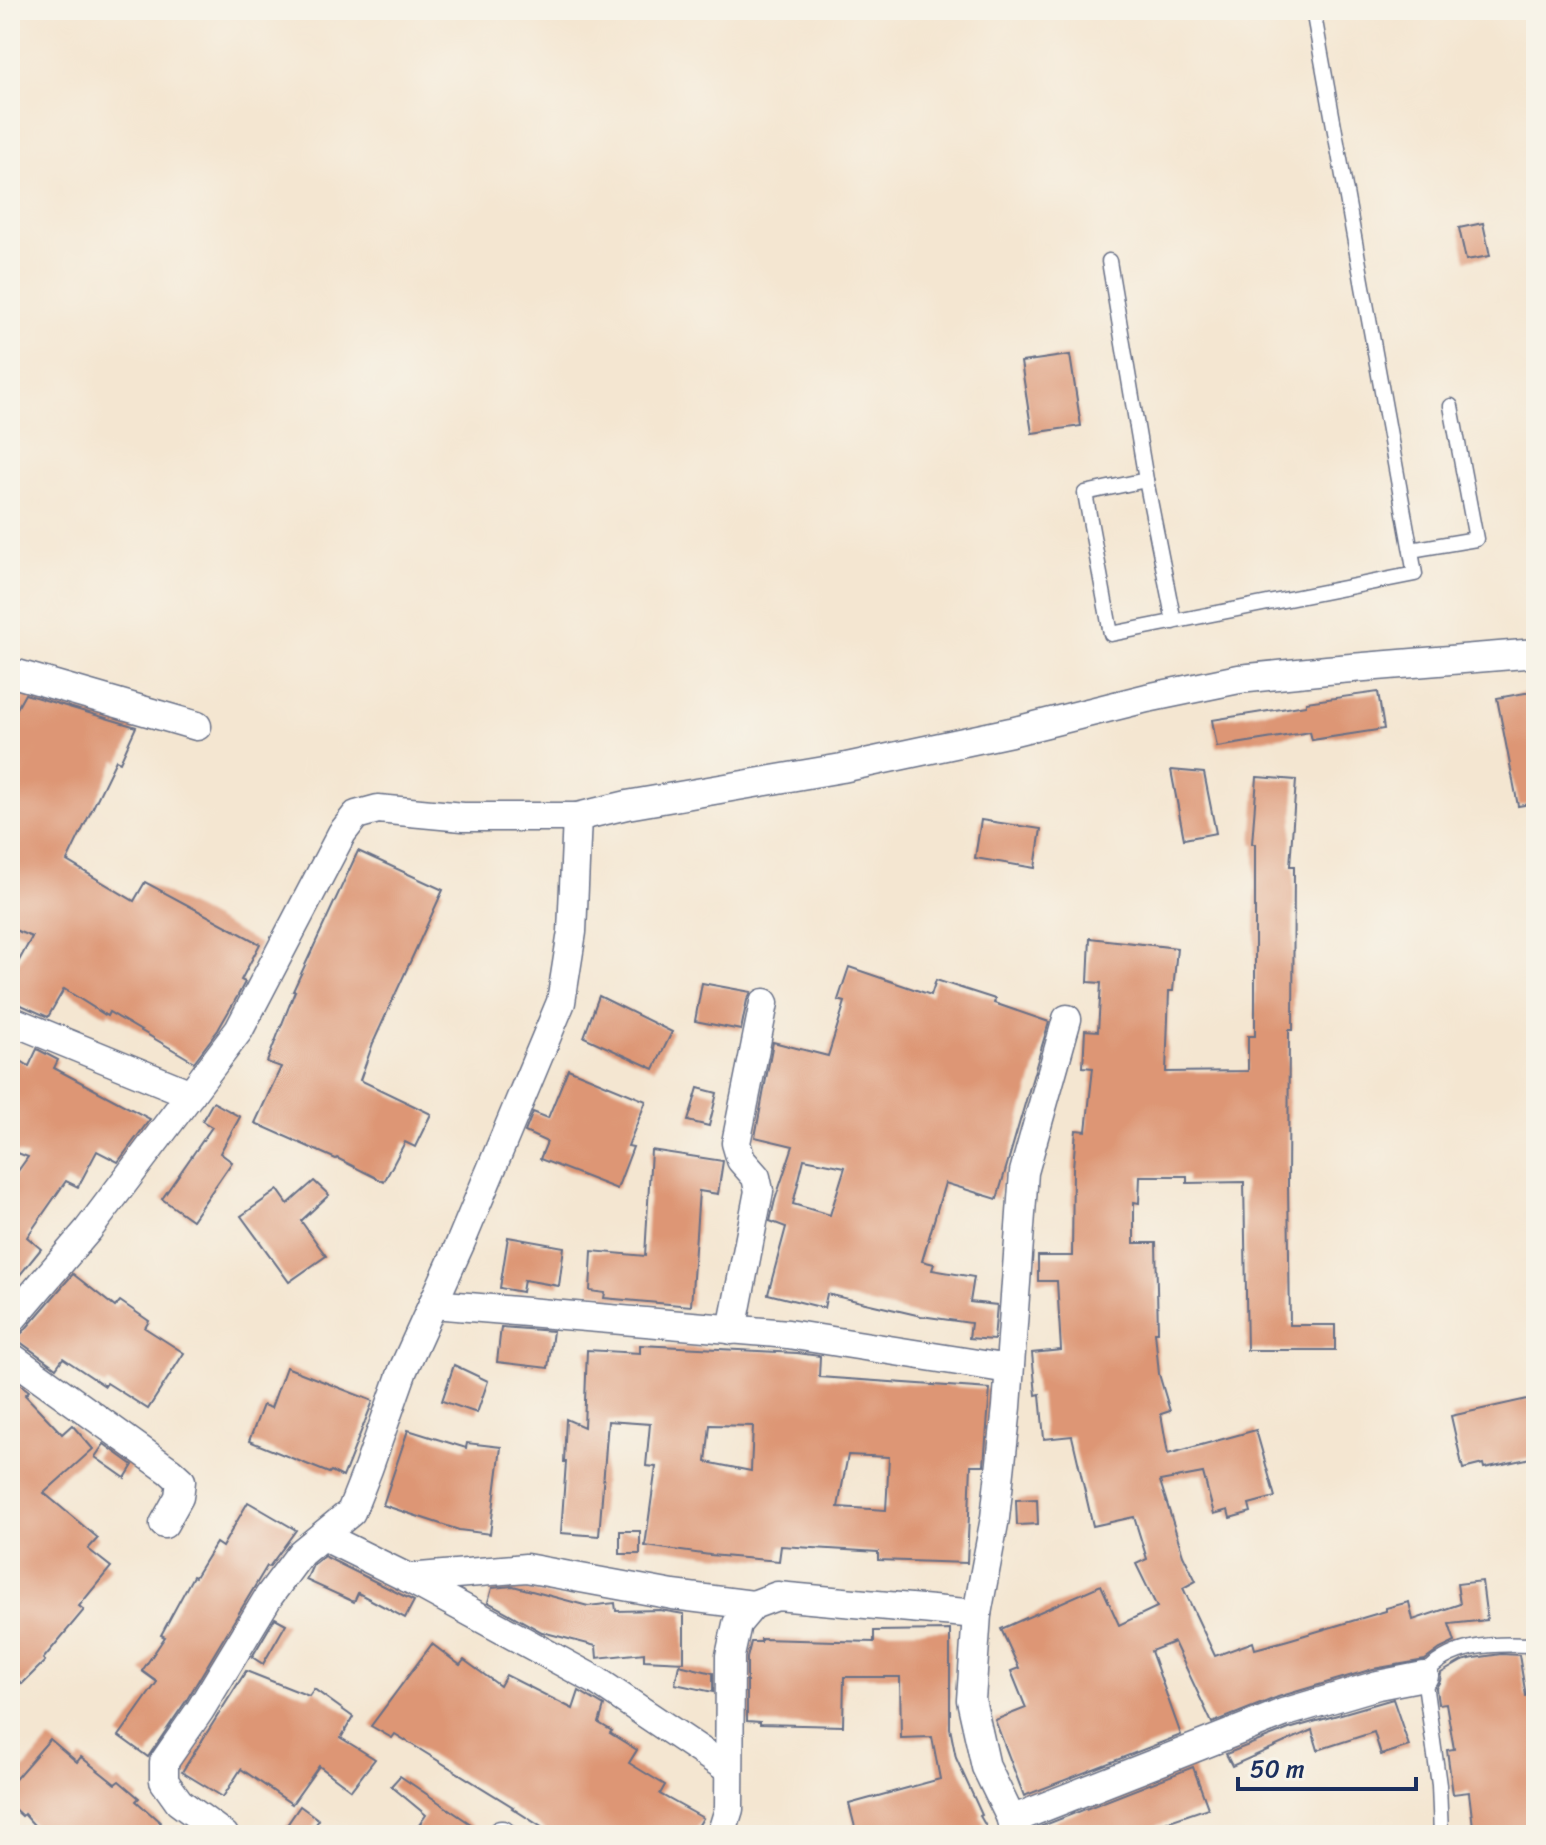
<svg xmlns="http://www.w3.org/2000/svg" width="1546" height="1845" font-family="Sriracha,sans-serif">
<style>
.building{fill:#dd9675;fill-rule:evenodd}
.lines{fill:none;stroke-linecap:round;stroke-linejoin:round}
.service-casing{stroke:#676f86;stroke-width:17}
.minor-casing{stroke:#676f86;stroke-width:31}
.service{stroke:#fff;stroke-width:14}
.minor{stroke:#fff;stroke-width:28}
</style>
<rect width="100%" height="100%" fill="#f7f3e8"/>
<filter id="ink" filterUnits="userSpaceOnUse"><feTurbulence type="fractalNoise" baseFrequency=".0125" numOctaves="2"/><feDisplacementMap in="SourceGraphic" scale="16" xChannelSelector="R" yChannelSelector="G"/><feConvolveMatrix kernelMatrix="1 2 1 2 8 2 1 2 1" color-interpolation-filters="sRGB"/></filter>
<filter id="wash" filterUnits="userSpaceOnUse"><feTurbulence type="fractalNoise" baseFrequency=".006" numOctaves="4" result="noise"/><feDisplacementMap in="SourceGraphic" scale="32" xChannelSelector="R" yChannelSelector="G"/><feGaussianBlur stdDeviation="1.8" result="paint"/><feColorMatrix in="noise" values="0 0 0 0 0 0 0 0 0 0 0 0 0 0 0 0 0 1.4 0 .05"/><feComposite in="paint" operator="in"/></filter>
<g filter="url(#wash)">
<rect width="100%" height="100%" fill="#f4e6d1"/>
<g id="blocks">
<g class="building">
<polygon points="1483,223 1490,256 1466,260 1459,228"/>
<polygon points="1070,355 1081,426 1032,433 1021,362"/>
<polygon points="1536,691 1536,803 1518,806 1497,698"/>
<polygon points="1378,692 1384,729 1312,740 1310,732 1217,747 1212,720 1306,705 1306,702"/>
<polygon points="25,694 136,727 120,762 116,760 67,861 134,901 145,882 260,944 241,980 245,982 237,997 218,1030 194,1062 109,1012 107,1016 64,989 48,1017 10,1000 10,977 32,937 10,928 10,840 16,825 10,822 10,721"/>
<polygon points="1171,770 1204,773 1216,833 1184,839"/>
<polygon points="1257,777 1296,780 1290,866 1294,866 1293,1030 1289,1030 1288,1185 1290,1325 1335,1325 1335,1350 1247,1350 1244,1182 1187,1183 1187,1176 1140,1176 1139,1203 1134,1202 1134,1243 1156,1243 1158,1332 1155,1332 1159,1374 1170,1411 1161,1414 1168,1454 1256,1430 1275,1497 1249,1504 1251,1512 1230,1518 1228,1510 1214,1514 1203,1473 1160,1481 1183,1555 1196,1581 1183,1588 1215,1656 1253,1642 1255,1649 1288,1640 1386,1611 1386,1608 1409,1602 1413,1620 1460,1604 1457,1584 1482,1581 1487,1620 1449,1624 1455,1642 1440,1649 1425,1660 1373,1669 1278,1697 1212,1723 1174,1642 1151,1651 1181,1735 1024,1796 995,1720 1026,1708 1011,1671 1019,1668 1001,1629 1101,1585 1119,1625 1157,1607 1136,1564 1147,1559 1134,1517 1093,1526 1072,1436 1044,1439 1040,1394 1036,1395 1032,1353 1061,1350 1057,1281 1038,1281 1038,1256 1072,1256 1073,1168 1076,1130 1086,1131 1093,1068 1083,1067 1085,1030 1098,1031 1101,983 1088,982 1090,938 1177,948 1173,991 1169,991 1166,1072 1248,1071 1248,1036 1255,1036 1255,844 1252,844"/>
<polygon points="981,820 1041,829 1035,868 975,858"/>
<polygon points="358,851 443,890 373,1043 360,1080 431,1114 415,1147 405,1142 384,1182 337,1158 336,1159 255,1123 281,1067 267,1062 295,991 293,991"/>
<path d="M849 967 931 995 936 980 995 999 994 1003 1049 1022 997 1199 945 1183 922 1261 934 1264 932 1270 974 1277 970 1302 997 1305 994 1340 969 1338 971 1323 921 1316 827 1294 824 1308 768 1294 786 1227 770 1221 775 1200 793 1146 755 1137 773 1042 828 1056 845 1002 838 1000ZM804 1159 845 1167 830 1215 793 1204Z"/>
<polygon points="702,983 751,992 747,1000 741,1030 695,1021"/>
<polygon points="599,996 672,1032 654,1069 584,1037"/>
<polygon points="37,1049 58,1060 54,1068 150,1119 118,1162 97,1151 78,1187 66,1181 27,1237 41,1249 10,1287 10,1182 28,1157 10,1150 10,1054 29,1066"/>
<polygon points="568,1069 646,1101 628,1146 633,1147 617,1189 540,1159 547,1142 525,1132 533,1112 548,1118"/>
<polygon points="698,1088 717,1093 709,1126 688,1121"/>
<polygon points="213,1102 240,1117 220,1153 232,1162 192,1220 162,1199 212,1127 202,1121"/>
<polygon points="651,1150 723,1161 718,1194 699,1191 691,1306 604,1298 605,1293 590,1291 592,1251 645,1256"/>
<polygon points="314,1181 329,1195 301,1221 326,1256 289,1282 241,1216 278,1190 288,1204"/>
<polygon points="508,1237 564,1247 559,1286 524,1280 522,1292 500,1288"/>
<polygon points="73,1274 115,1307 120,1301 149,1321 145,1328 184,1353 148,1409 107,1383 105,1386 63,1358 56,1368 20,1342 13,1340 23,1332"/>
<polygon points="501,1327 553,1331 548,1368 497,1362"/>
<path d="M640 1345 797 1353 820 1356 819 1377 990 1389 984 1465H971L967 1563 878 1560V1552L781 1546 779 1561 710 1555 645 1546 656 1467 646 1466 650 1424 608 1421 599 1536 561 1533 566 1462H564L566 1419 584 1427 587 1350 640 1353ZM710 1425 753 1426 751 1471 706 1462ZM848 1455 889 1457 886 1510 838 1507Z"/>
<polygon points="454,1365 488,1381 477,1413 442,1401"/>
<polygon points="286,1367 373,1401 343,1477 331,1471 329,1473 249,1441 263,1405 271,1408"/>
<polygon points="10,1377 29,1391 25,1395 62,1434 72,1425 93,1449 44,1493 98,1538 88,1549 111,1567 79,1606 84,1610 43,1659 45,1661 22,1684 10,1672"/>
<polygon points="1536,1397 1536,1457 1484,1468 1483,1464 1463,1469 1451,1416"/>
<polygon points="408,1430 466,1448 467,1443 501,1447 490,1534 459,1530 383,1505"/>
<polygon points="104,1444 133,1465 125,1478 95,1457"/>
<polygon points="1037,1499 1038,1524 1017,1525 1016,1500"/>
<polygon points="248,1502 296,1530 269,1567 267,1566 186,1701 148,1757 119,1736 157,1682 142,1671 165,1637 161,1635 193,1576 195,1577 216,1543 222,1547"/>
<rect x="620" y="1531" width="20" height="23"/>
<polygon points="324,1556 414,1601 405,1618 358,1593 354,1602 306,1580 313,1565"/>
<polygon points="513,1586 588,1606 615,1603 616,1611 660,1610 684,1614 684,1662 644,1660 644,1653 597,1658 596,1646 542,1632 488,1602 492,1588"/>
<polygon points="275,1618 286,1624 263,1664 252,1657"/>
<polygon points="950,1630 950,1728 956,1758 982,1815 980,1816 991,1835 857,1835 849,1804 940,1779 932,1737 901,1738 900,1677 844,1677 843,1726 760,1724 760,1722 747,1721 747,1658 751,1642 761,1642 761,1639 874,1642 874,1631"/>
<polygon points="432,1644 460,1665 464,1660 500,1686 506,1675 573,1709 579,1691 604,1706 599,1723 612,1731 610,1733 637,1750 629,1763 665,1785 660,1794 703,1818 693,1835 554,1835 512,1808 513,1807 395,1734 392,1738 371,1726"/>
<polygon points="1501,1654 1519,1655 1526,1696 1536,1695 1536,1835 1474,1835 1469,1792 1453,1794 1447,1750 1454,1749 1446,1703 1438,1704 1436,1688 1440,1681 1441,1673 1462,1661 1474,1658"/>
<polygon points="679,1665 713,1673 713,1692 675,1684"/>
<polygon points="246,1671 309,1696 314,1689 353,1717 341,1738 375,1759 351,1790 319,1766 292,1804 241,1769 223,1797 182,1772"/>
<polygon points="1393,1699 1409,1746 1381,1755 1374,1732 1318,1750 1312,1730 1232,1766 1226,1754 1289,1729"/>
<polygon points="50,1739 77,1762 81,1757 115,1784 119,1781 139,1798 136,1801 161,1823 150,1835 43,1835 24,1814 22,1816 10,1805 10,1785"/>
<polygon points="1193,1767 1208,1808 1129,1835 1039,1835 1037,1828"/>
<polygon points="400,1776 484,1833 484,1835 412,1835 426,1815 391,1786"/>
<polygon points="300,1806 319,1820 308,1835 280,1835"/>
</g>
</g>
</g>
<g filter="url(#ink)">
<use href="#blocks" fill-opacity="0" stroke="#676f86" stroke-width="2"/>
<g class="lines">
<defs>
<g id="service">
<polyline points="1109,261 1146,480"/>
<polyline points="1411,550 1476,539 1451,406"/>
<polyline points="1174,622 1146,480 1085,493 1111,634 1415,574 1313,10"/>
<path d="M1441 1835 1439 1785 1424 1676C1447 1644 1494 1643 1529 1645L1536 1659"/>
</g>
<g id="minor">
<polyline points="10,672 197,726"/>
<polyline points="10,1020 191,1094"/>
<polyline points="433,1304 788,1334 1009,1369"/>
<polyline points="10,1321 88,1230 239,1030 342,833 356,815 378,809 463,817 577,817 627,805 842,768 1011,732 1147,698 1239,679 1327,670 1536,653"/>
<polyline points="732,1330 759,1191 756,1177 741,1160 736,1143 764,1003"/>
<polyline points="10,1356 170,1471 181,1481 179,1497 164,1524"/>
<polyline points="323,1536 408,1578 597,1681 728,1769"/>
<polyline points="408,1578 526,1568 673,1595 753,1605"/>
<polyline points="1011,1820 1283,1713 1378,1685 1424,1676"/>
<polyline points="224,1835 179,1802 164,1781 164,1762 200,1710 269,1596 301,1553 351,1512 368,1469 403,1370 460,1244 561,1002 572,932 577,817"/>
<polyline points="501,1835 502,1835"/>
<polyline points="721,1835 729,1809 730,1656 737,1624 753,1605 777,1596 977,1614"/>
<polyline points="1019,1835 986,1767 971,1700 977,1614 995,1518 1007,1407 1024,1172 1067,1019"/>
</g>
</defs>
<use href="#service" class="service-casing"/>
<use href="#minor" class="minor-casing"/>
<use href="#service" class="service"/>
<use href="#minor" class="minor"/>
</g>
</g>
<rect width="1546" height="1845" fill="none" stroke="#f7f3e8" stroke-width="40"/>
<path d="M1238 1777v12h178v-12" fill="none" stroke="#1b2f5e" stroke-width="4"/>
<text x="1250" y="1777" font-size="24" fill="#1b2f5e" stroke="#f7f3e8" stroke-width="6" paint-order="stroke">50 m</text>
</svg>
